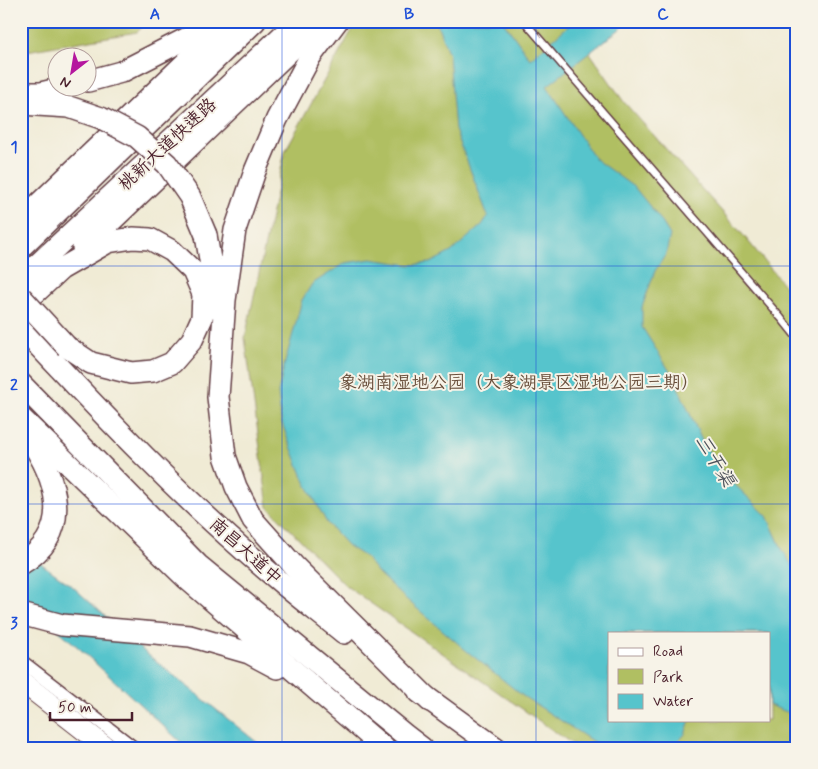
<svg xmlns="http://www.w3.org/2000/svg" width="818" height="769" font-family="Mynerve,'LXGW WenKai TC',sans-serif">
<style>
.green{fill:#b0bf62;stroke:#7d6f46;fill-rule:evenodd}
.water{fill:#56c4cc;stroke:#50727c}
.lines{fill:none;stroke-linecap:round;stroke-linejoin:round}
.service-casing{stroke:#633e44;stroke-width:9}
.minor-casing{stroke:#633e44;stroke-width:15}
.primary-casing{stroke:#633e44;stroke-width:22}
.trunk-casing{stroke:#633e44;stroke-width:24}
.service{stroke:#fff;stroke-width:6}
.minor{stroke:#fff;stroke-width:12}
.primary{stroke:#fff;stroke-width:20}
.trunk{stroke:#fff;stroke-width:21}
.trunk-bridge-casing{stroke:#633e44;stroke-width:24;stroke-linecap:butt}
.trunk-bridge{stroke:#fff;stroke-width:21}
.grid{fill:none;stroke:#1d4ed8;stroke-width:1;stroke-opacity:0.55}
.labels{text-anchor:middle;stroke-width:4;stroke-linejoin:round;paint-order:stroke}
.street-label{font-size:18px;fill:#4a1f2b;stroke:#f7f3e8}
.park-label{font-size:18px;fill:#694f3c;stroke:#f7f3e8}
.water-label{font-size:19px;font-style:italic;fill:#4e515b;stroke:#f7f3e8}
.neatline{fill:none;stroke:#1d4ed8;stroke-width:2}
.grid-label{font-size:16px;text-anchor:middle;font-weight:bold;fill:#1d4ed8}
</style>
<rect width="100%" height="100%" fill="#f7f3e8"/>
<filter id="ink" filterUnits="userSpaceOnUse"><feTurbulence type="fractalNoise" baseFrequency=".02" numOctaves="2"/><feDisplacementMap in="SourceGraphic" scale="10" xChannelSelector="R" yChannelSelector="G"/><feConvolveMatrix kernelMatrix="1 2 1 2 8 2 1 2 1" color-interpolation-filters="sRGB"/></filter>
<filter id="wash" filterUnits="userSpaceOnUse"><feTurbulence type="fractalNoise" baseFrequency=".0096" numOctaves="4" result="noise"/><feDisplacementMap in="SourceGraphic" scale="20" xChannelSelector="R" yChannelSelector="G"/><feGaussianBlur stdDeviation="1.12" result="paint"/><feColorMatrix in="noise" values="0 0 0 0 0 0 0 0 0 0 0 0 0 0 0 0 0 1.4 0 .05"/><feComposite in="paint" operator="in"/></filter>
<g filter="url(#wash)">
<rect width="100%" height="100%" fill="#f0ebd5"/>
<g class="green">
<polygon points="21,21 149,21 137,32 21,52"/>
<path d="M357 21H568L624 102 744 236 797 301V748H578L346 586 268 507 245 338 285 151ZM609 633H769V720H609Z"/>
</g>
<g class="water">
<polygon points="436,21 503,21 530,59 574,21 630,21 547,86 595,159 635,188 660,219 670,235 666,254 655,271 642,307 642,327 674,378 703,443 725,475 767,516 783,551 797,573 797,716 769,705 769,633 609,633 609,720 690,720 685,734 672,748 603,748 523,696 468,652 406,599 379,574 365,557 348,546 327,523 305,482 287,437 281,420 278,393 284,366 302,300 312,284 345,263 371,259 411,265 430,263 451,252 482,225 488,216 455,130 449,55"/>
<polygon points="21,549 72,586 147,654 264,748 187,748 79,648 21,598"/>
</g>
</g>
<g filter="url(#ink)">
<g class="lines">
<defs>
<polyline id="service" points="524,21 781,318 797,338"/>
<polyline id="minor" points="21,661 134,748"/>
<polyline id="primary" points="21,681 107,748"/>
<g id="trunk">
<polyline points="337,21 310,57 277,119 255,171 235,230 225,300 218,397 225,456 236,487 253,520 294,566 430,701"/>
<polyline points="88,81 121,72 201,31 216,21"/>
<polyline points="23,93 41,93 62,88"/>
<polyline points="21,104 69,107 101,118"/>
<polyline points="21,221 229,21"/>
<polyline points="206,235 213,278 213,307"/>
<polyline points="21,247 255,21"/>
<polyline points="83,248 321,21"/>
<polyline points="21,280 298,21"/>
<polyline points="21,306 61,269 108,242 133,238 150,239 172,251 193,271 203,294 202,318 192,340 172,363 153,371 131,373 91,363 67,347"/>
<path d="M21 327C102 414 185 502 276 578 298 597 322 615 344 633"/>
<polyline points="21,384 198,565 405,735 422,748"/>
<polyline points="21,418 186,578 384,748"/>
<path d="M21 564C76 531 56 477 27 435"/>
<polyline points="21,614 62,625 190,636 249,653 277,668"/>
<polyline points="419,692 496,748"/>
</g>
</defs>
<use href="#service" class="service-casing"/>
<use href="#minor" class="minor-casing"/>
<use href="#primary" class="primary-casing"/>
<use href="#trunk" class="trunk-casing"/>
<use href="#service" class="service"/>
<use href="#minor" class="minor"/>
<use href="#primary" class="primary"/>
<use href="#trunk" class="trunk"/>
<defs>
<g id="trunk-bridge">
<polyline points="101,118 137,137 167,164 190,197 206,235"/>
<polyline points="21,297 67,347"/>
</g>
</defs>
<use href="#trunk-bridge" class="trunk-bridge-casing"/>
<use href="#trunk-bridge" class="trunk-bridge"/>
</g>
</g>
<path class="grid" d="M282 21V748M536 21V748M21 266H797M21 504H797"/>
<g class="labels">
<g class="street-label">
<text transform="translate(167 144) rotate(-43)" y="6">桃新大道快速路</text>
<text transform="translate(246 551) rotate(42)" y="6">南昌大道中</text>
</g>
<g class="park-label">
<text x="519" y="388">象湖南湿地公园（大象湖景区湿地公园三期）</text>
</g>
<g class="water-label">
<text transform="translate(716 460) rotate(59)" y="7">三干渠</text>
</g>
</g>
<rect width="818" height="769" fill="none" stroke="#f7f3e8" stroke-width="55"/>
<rect x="608" y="632" width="162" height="90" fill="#f7f3e8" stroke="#b29e9c"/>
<rect x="618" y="648" width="25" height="8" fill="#ffffff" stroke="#b29e9c"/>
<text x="653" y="656" font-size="15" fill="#4a1f2b">Road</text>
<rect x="618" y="669" width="25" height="15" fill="#b0bf62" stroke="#b29e9c"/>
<text x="653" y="682" font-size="15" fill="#4a1f2b">Park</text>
<rect x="618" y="694" width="25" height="15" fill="#56c4cc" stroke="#b29e9c"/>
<text x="653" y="706" font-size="15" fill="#4a1f2b">Water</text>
<g transform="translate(72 72) rotate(211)"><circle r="24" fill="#f7f3e8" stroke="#b29e9c"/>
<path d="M0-4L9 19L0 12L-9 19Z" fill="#b5179e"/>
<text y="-8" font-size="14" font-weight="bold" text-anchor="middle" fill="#4a1f2b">N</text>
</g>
<path d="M50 712v8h82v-8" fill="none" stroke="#4a1f2b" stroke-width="2.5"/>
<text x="58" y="712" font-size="15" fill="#4a1f2b" stroke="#f7f3e8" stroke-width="4" paint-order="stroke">50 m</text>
<rect x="28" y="28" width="762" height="714" class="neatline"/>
<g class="grid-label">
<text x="155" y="19">A</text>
<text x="409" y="19">B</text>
<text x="663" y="19">C</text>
<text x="14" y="152">1</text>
<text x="14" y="390">2</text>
<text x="14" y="628">3</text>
</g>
</svg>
